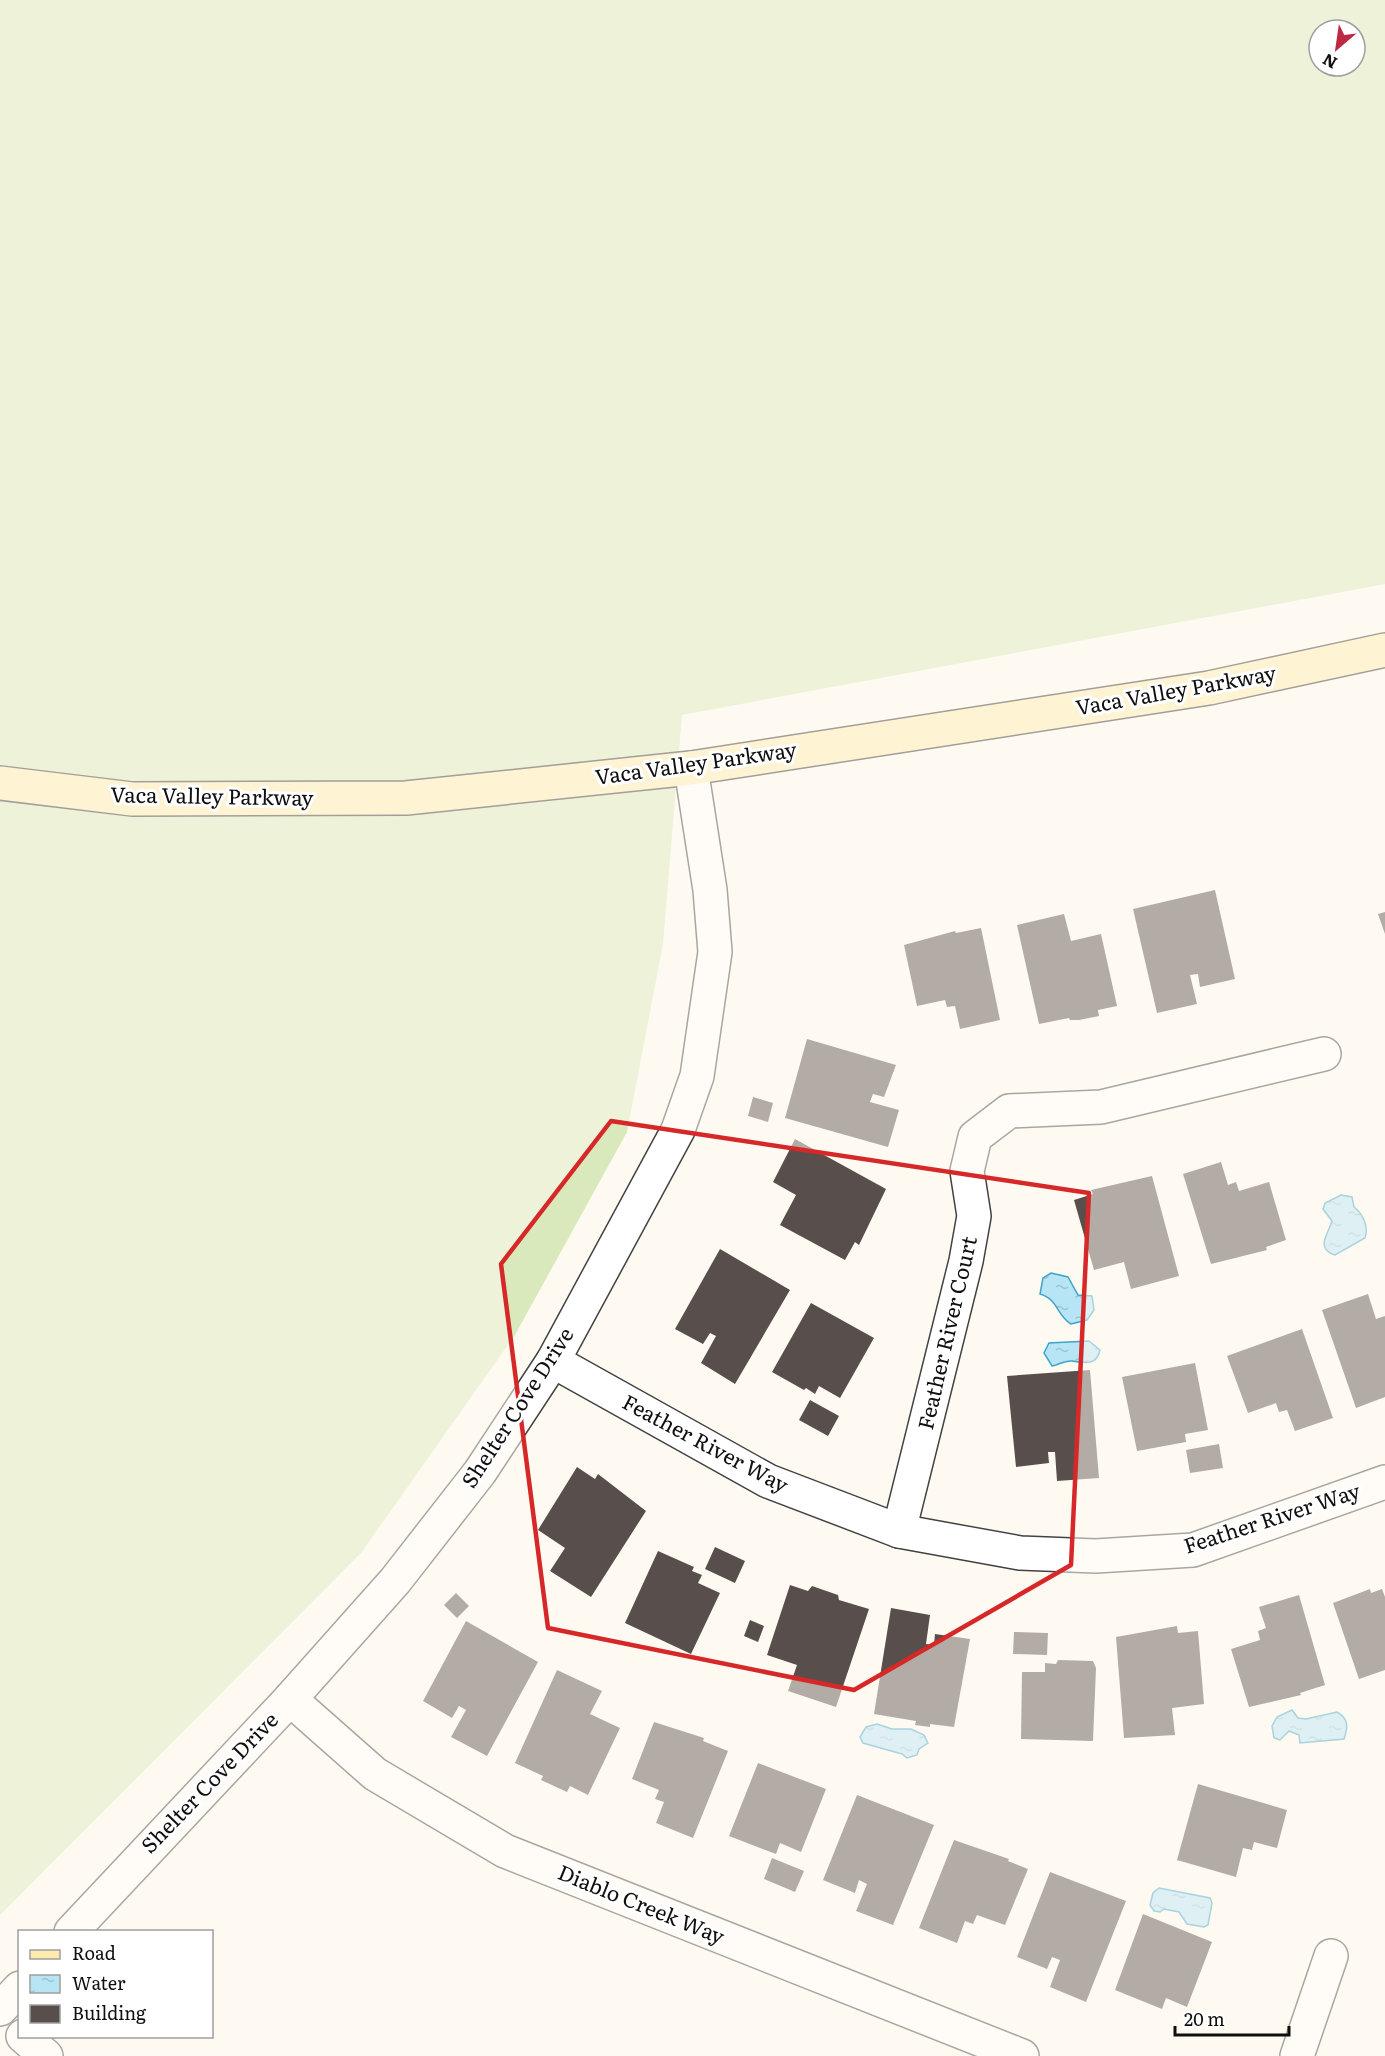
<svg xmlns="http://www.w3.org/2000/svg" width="1385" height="2056" font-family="Literata,serif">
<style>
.grass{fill:#d9e9bb;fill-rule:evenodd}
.water{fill:url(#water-ripples);stroke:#3fa4cb;stroke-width:1.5}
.building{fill:#584f4c}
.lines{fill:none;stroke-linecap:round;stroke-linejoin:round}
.street-casing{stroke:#424242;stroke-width:36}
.secondary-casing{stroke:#313131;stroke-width:36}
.street{stroke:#fff;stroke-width:33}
.secondary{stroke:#fdebae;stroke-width:33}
.marked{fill:none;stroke:#d62828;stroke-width:4.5;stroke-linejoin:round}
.labels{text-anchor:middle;stroke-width:6;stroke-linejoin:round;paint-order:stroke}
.street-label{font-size:21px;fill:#0f0f0f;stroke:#fff}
</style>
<defs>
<pattern id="water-ripples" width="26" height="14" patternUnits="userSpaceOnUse" patternTransform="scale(1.5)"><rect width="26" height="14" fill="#b7e5f5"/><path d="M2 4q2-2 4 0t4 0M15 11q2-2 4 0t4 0" fill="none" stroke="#9cc3d1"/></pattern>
</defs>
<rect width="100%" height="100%" fill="#fffaf1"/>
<path class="grass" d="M0 0H1385V584L682 715 663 944 627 1132 515 1335 361 1553 0 1915ZM1319 30H1355V66H1319Z"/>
<g class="water">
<path d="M1341 1195 1352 1197 1354 1207C1363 1214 1369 1227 1365 1238L1335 1255C1315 1249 1328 1234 1332 1221L1323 1209 1325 1203Z"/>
<path d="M1051 1273 1068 1277 1078 1295 1092 1296 1094 1310 1087 1320 1071 1324C1057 1316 1058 1299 1040 1294L1043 1278Z"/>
<path d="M1089 1341 1100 1350C1097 1366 1084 1363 1072 1361 1064 1360 1059 1365 1052 1366L1044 1353 1049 1343Z"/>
<path d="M1292 1710 1298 1718 1306 1719 1337 1712C1349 1719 1348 1727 1344 1739L1300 1743 1299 1735 1289 1731 1280 1740 1274 1738 1272 1726 1277 1717Z"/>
<polygon points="877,1724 892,1729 911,1729 924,1735 928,1743 919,1749 917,1755 907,1758 902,1754 863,1743 860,1737 866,1727"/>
<polygon points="1159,1888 1210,1898 1212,1903 1208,1925 1204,1927 1187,1924 1179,1912 1164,1909 1160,1912 1154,1911 1150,1905 1153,1893"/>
</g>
<g class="building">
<polygon points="1215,890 1235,979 1200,987 1198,974 1190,975 1197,1004 1157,1013 1133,909"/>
<polygon points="1385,912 1385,934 1378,914"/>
<polygon points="1064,914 1071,941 1101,934 1117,1006 1098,1010 1099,1016 1079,1020 1070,1020 1069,1018 1039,1024 1017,925"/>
<polygon points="981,928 1000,1020 960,1029 955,1006 947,1007 945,1000 917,1006 904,945 955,931 956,933"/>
<polygon points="807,1039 896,1065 884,1097 873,1094 870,1102 899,1110 888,1147 785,1118"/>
<polygon points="753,1097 773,1103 768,1122 748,1116"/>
<polygon points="795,1139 886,1189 859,1245 855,1242 845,1260 780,1225 796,1195 773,1182"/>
<polygon points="1221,1162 1228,1185 1236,1182 1239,1191 1269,1182 1286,1240 1266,1247 1267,1250 1211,1264 1183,1174"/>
<polygon points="1152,1176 1179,1276 1131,1289 1124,1262 1094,1270 1074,1200 1093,1194 1091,1190"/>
<polygon points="720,1249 790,1290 735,1384 701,1363 716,1336 710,1333 703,1344 675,1329"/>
<polygon points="1368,1294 1376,1319 1385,1316 1385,1397 1356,1408 1322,1310"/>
<polygon points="811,1303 874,1338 840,1398 819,1386 815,1394 806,1388 804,1390 772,1372"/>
<polygon points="1302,1329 1333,1418 1295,1431 1287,1410 1279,1412 1276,1403 1248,1413 1227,1356"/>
<polygon points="1195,1363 1208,1430 1185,1434 1186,1442 1137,1451 1122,1377"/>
<polygon points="1090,1370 1099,1478 1057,1481 1055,1452 1048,1452 1049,1463 1016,1467 1007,1376"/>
<polygon points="810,1400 839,1416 828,1436 799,1420"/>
<polygon points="1219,1444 1223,1468 1190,1473 1186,1450"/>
<polygon points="577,1467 595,1479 598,1474 646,1511 591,1597 550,1571 565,1548 538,1530"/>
<polygon points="715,1547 745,1561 735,1583 705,1569"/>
<polygon points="658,1551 694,1567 692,1571 702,1575 698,1583 720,1593 691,1654 625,1623"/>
<polygon points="790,1585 808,1591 812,1586 838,1595 839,1600 869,1609 836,1707 788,1691 797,1665 767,1655"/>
<polygon points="1370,1589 1371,1593 1382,1589 1385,1597 1385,1670 1359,1679 1333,1603"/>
<polygon points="456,1593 469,1606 457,1618 444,1605"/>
<polygon points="1299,1595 1325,1685 1300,1693 1301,1695 1249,1707 1231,1649 1260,1640 1258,1631 1266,1628 1259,1607"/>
<polygon points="891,1608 930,1615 926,1644 934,1645 935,1634 970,1639 954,1727 930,1724 930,1727 915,1725 916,1721 874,1714"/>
<polygon points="750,1620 764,1626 758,1642 744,1636"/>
<polygon points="466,1621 538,1662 487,1756 451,1737 466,1710 459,1706 452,1718 423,1701"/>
<polygon points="1177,1626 1178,1633 1198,1631 1204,1704 1172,1708 1175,1735 1124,1738 1116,1637"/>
<polygon points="1014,1632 1048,1633 1047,1655 1013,1654"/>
<polygon points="1058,1660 1093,1661 1096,1668 1093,1741 1021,1739 1022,1672 1045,1672 1045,1663 1056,1664"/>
<polygon points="557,1670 602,1691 590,1714 620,1728 588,1795 570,1786 567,1792 541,1780 543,1776 515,1763"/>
<polygon points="654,1722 704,1738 703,1741 728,1751 693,1838 656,1823 664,1802 655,1799 659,1790 632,1779"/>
<polygon points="758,1763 826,1789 801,1852 780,1843 776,1854 729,1836"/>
<polygon points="1198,1784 1287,1810 1277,1848 1254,1842 1252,1850 1243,1848 1236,1877 1177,1860"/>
<polygon points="857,1795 934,1825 893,1925 856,1911 867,1884 859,1880 855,1893 823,1880"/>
<polygon points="954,1840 1009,1859 1008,1861 1028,1869 1005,1925 977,1915 973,1924 965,1921 957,1943 919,1928"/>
<polygon points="772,1858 804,1871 795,1892 764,1879"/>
<polygon points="1050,1872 1126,1901 1086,2002 1050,1987 1060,1960 1052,1957 1047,1969 1017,1957"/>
<polygon points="1143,1914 1212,1942 1187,2007 1166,1998 1162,2009 1115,1990"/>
</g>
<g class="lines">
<defs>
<g id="street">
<polyline points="553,1361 768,1481 899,1531 1020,1553 1096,1556 1193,1550 1385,1482"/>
<polyline points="899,1531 966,1261 974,1216 967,1171 975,1137 1009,1111 1101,1107 1324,1054"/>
<polyline points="290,1699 375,1774 505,1851 1022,2056"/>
<polyline points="71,1932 290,1699 395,1581 480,1472 553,1361 678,1130 697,1076 715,952 710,890 691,768"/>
<polyline points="0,2009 20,1988"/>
<polyline points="23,2036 46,2056"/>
<polyline points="1297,2056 1331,1956"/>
</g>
<polyline id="secondary" points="0,783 132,799 406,798 691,768 1209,688 1385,650"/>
</defs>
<use href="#street" class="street-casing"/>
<use href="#secondary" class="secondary-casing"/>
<use href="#street" class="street"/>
<use href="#secondary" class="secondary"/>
</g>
<path d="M0 0H1385V2056H0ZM611 1121 1089 1193 1071 1565 854 1690 548 1628 501 1264Z" fill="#fffaf1" fill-opacity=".55" fill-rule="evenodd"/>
<path class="marked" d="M611 1121 1089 1193 1071 1565 854 1690 548 1628 501 1264Z"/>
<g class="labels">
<g class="street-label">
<text transform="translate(1176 691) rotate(-10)" y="7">Vaca Valley Parkway</text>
<text transform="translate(696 764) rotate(-8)" y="7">Vaca Valley Parkway</text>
<text transform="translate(212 797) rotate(1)" y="7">Vaca Valley Parkway</text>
<text transform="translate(948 1333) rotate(-77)" y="7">Feather River Court</text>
<text transform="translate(518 1408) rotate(-57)" y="7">Shelter Cove Drive</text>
<text transform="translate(705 1444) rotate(28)" y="7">Feather River Way</text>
<text transform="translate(1272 1519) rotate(-18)" y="7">Feather River Way</text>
<text transform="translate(210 1783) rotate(-46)" y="7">Shelter Cove Drive</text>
<text transform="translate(641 1905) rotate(22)" y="7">Diablo Creek Way</text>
</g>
</g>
<rect x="18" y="1930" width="195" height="108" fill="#ffffff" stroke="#9f9f9f" stroke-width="1.5"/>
<rect x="30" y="1950" width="30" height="9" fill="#fdebae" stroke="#9f9f9f" stroke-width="1.5"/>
<text x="72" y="1960" font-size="18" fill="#0f0f0f">Road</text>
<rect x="30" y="1975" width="30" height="18" fill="url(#water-ripples)" stroke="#9f9f9f" stroke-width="1.5"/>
<text x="72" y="1990" font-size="18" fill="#0f0f0f">Water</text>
<rect x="30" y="2005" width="30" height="18" fill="#584f4c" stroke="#9f9f9f" stroke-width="1.5"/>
<text x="72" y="2020" font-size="18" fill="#0f0f0f">Building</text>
<g transform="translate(1337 48) rotate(209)"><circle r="28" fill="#ffffff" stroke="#9f9f9f" stroke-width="1.5"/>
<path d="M0-4.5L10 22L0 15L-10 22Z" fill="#bd2942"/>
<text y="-9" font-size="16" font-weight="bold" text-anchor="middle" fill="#0f0f0f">N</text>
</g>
<path d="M1175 2026v9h114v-9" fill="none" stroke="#0f0f0f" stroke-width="3"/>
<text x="1184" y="2026" font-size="18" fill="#0f0f0f" stroke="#ffffff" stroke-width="4.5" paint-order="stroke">20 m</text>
</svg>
